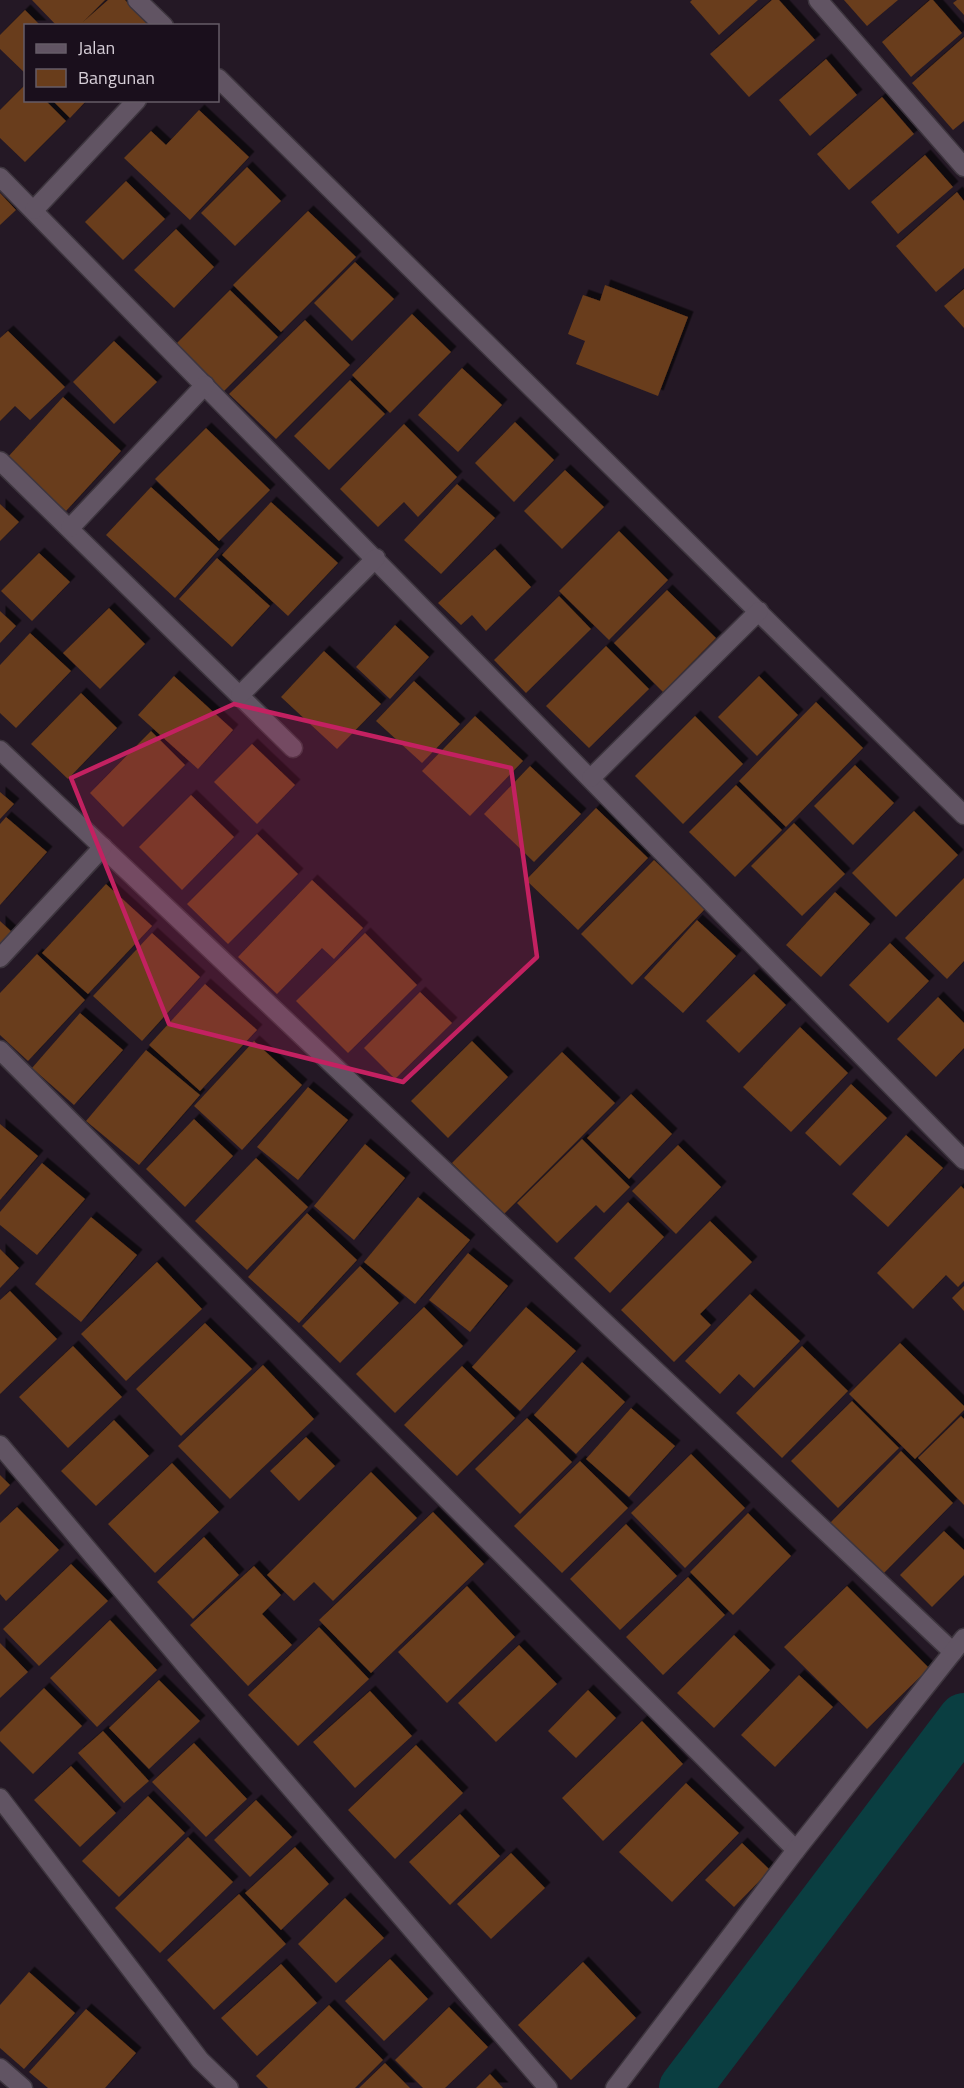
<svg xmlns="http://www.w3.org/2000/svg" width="964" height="2088" font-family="'Titillium Web',sans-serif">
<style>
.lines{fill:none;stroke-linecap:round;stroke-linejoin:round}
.canal{stroke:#0a3e41;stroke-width:52}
.building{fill:#693d1b;filter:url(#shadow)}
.minor-casing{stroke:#3d353e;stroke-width:21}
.minor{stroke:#615463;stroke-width:18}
.marked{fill:#c32161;fill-opacity:0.2;stroke:#c32161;stroke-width:4.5;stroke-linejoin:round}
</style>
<defs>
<filter id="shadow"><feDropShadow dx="5.5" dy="-5.5" stdDeviation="0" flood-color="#0009"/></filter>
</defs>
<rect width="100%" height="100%" fill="#241825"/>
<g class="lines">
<polyline class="canal" points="685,2088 964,1719"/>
</g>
<g class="building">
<polygon points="32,0 105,0 83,22 108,0 125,0 149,26 57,26"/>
<polygon points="692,0 758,0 719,35 690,2"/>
<polygon points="772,0 779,0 815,40 749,97 710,54"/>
<polygon points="844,0 898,0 867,26"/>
<polygon points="930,0 933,0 962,33 911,77 882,42"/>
<polygon points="957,0 964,0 964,15 953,3"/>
<polygon points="25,10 41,26 26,26 26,74 0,49 0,35"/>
<polygon points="964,37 964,121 953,130 912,83"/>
<polygon points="826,59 857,95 810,136 779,100"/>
<polygon points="26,84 26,100 45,100 66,121 25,162 0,138 0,110"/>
<polygon points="882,97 914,134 849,190 817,154"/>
<polygon points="52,100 87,100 70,118"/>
<polygon points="199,110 249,157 190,220 124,158 151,131 166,145"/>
<polygon points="925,155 953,187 898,234 871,202"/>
<polygon points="247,167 281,201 235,246 201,213"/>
<polygon points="126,181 165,219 123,260 85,222"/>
<polygon points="957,192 964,201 964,268 936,292 896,246"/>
<polygon points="0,193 16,210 0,225"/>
<polygon points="308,211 356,257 281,332 233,285"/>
<polygon points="176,229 214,267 174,308 134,270"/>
<polygon points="355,262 394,299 352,341 314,303"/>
<polygon points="605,285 688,317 658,396 576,364 585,341 568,334 583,295 600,301"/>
<polygon points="964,289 964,328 944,306"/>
<polygon points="230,290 278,337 224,391 176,344"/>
<polygon points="412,314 451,352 390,413 352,375"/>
<polygon points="305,320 350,365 276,439 229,394"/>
<polygon points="8,331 65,387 30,420 15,406 0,421 0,338"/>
<polygon points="114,341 157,382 114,424 73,382"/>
<polygon points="462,368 502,405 458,452 418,415"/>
<polygon points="350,380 385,414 329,470 294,436"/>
<polygon points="63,397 121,451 66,511 7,458"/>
<polygon points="515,422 554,460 514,502 475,463"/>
<polygon points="404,424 457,477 418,517 404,502 378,527 340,489"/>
<polygon points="206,428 270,490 219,541 155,479"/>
<polygon points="565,470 604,507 562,549 524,511"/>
<polygon points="457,484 495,518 441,574 404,540"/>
<polygon points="151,487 219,549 175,598 106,535"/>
<polygon points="271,502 338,563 288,616 222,555"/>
<polygon points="0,504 19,522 0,541"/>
<polygon points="619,531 668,580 609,640 559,591"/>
<polygon points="495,549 531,587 486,631 472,615 461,625 438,603"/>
<polygon points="39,553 70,582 32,621 1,591"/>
<polygon points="217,558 270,606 232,647 179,599"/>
<polygon points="667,590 716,638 663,692 614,643"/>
<polygon points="559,596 591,629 526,693 494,660"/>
<polygon points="109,608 145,644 100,689 63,653"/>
<polygon points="0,611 16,626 0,643"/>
<polygon points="395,625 429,657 390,699 356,667"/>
<polygon points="30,633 71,671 16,728 0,713 0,665"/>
<polygon points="606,646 649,689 589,748 546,706"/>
<polygon points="324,651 381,704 337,749 281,697"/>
<polygon points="174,676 233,730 198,769 138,715"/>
<polygon points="759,676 798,715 757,756 718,717"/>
<polygon points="414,681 460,724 422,763 376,721"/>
<polygon points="81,693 117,728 68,779 31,744"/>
<polygon points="816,702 863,748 786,827 739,781"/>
<polygon points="475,716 523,761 470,816 422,771"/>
<polygon points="695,716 743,764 683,824 635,776"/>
<polygon points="151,731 185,765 123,827 90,793"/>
<polygon points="252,744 295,785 257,824 214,782"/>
<polygon points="855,765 894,803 853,845 814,806"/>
<polygon points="530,766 581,814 534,862 484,814"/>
<polygon points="736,785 782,830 735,877 689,832"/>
<polygon points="0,792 14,804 0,819"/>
<polygon points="191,795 234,837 182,890 139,847"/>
<polygon points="596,808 648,858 578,930 526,880"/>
<polygon points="914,811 958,855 896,917 852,873"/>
<polygon points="6,817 47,852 0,905 0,824"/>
<polygon points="794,823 845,874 802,916 751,866"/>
<polygon points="257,834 298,874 228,944 187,904"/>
<polygon points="654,860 705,909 632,985 581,934"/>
<polygon points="964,878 964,961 947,979 905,938"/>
<polygon points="312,880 363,928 334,959 322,948 277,994 238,957"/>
<polygon points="106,884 152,926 88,994 42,953"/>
<polygon points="835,892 870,924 821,977 786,945"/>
<polygon points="697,920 736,956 683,1013 644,978"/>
<polygon points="0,921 14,934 0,950"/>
<polygon points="152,933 200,977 142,1041 93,996"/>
<polygon points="365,933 417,985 348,1053 296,1001"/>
<polygon points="890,943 929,981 888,1023 849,985"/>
<polygon points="37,954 85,1000 28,1061 0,1035 0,993"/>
<polygon points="754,974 786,1005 739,1053 706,1021"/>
<polygon points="205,984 257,1030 200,1091 149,1045"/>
<polygon points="420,992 452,1023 395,1079 364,1048"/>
<polygon points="938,997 964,1023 964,1048 936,1077 897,1039"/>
<polygon points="80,1013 123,1050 74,1105 32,1068"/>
<polygon points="800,1027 848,1073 791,1132 743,1087"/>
<polygon points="254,1041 302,1085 242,1150 194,1106"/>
<polygon points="472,1041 508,1077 448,1138 411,1101"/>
<polygon points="146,1050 200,1095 139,1165 86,1121"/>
<polygon points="562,1052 615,1103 504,1214 452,1163"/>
<polygon points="851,1084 887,1118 840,1166 805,1133"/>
<polygon points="308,1087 348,1120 298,1180 257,1147"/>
<polygon points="631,1094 672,1134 629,1179 587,1138"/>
<polygon points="194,1119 233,1156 185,1207 146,1169"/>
<polygon points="0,1124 38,1156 0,1200"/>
<polygon points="906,1135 943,1168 888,1227 852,1194"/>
<polygon points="582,1139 630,1187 604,1213 596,1205 557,1243 517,1203"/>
<polygon points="365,1144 405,1178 354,1240 314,1206"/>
<polygon points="678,1145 721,1187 676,1234 632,1191"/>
<polygon points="256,1158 308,1207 247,1270 195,1221"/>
<polygon points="42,1163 85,1199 37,1255 0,1225 0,1212"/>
<polygon points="961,1186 964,1189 964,1281 958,1287 946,1275 913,1309 877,1273"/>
<polygon points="418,1197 470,1240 415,1304 364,1262"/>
<polygon points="628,1202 664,1237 610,1293 574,1258"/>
<polygon points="307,1213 357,1260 299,1323 248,1277"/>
<polygon points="91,1217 137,1255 81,1322 35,1284"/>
<polygon points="710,1221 752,1262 700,1314 711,1325 674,1362 621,1310"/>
<polygon points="0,1249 19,1268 0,1288"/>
<polygon points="468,1253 508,1286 470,1332 429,1300"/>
<polygon points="157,1262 202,1309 126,1381 81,1334"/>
<polygon points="360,1266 399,1303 340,1363 302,1326"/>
<polygon points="964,1286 964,1311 952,1298"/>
<polygon points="10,1291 57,1339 0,1394 0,1300"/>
<polygon points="750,1294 800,1341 754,1388 739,1374 720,1394 685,1361"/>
<polygon points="424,1307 463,1346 395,1413 356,1374"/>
<polygon points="526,1307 576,1351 520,1411 472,1367"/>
<polygon points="205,1323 252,1369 181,1436 136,1389"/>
<polygon points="900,1343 964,1406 964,1410 915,1459 849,1394"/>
<polygon points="73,1346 122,1397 68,1448 19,1397"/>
<polygon points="802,1346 848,1391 782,1458 736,1413"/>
<polygon points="582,1362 625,1402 576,1454 534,1415"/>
<polygon points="263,1365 314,1419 230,1499 178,1446"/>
<polygon points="462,1366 515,1418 457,1476 404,1425"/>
<polygon points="852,1401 899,1448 838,1508 791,1461"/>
<polygon points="631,1408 675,1446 629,1497 586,1459"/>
<polygon points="961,1416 964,1419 964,1505 918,1458"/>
<polygon points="527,1418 572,1462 520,1514 475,1469"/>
<polygon points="114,1420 149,1456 96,1506 61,1471"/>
<polygon points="306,1437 335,1466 299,1501 270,1471"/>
<polygon points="901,1451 953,1503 883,1574 830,1523"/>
<polygon points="691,1454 745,1508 685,1568 631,1513"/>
<polygon points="580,1461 628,1508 562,1573 514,1526"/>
<polygon points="172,1463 219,1512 155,1573 108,1524"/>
<polygon points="371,1472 417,1518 333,1601 314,1582 294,1601 267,1575"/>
<polygon points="0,1475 10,1485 0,1495"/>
<polygon points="17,1507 59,1550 6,1601 0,1594 0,1523"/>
<polygon points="433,1512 484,1564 371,1673 319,1620"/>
<polygon points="748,1513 791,1556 733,1615 690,1572"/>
<polygon points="626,1524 677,1576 620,1630 570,1579"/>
<polygon points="944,1531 964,1550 964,1575 932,1607 900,1575"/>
<polygon points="204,1537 239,1575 193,1619 157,1582"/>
<polygon points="71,1564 108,1601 39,1666 3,1629"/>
<polygon points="254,1566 281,1595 262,1614 292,1645 248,1686 190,1625"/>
<polygon points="688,1577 725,1615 663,1675 626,1637"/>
<polygon points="467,1586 515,1637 447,1703 398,1652"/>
<polygon points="847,1586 929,1668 867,1729 784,1647"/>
<polygon points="110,1620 157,1670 97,1727 50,1678"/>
<polygon points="319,1627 369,1679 298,1746 248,1695"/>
<polygon points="734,1635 770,1670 714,1728 677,1693"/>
<polygon points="0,1643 28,1672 0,1698"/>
<polygon points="519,1645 557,1684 496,1742 458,1703"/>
<polygon points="799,1675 833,1707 775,1767 741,1735"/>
<polygon points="159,1680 200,1721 149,1769 109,1728"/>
<polygon points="44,1688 82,1726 33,1774 0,1741 0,1732"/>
<polygon points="588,1690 616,1718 576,1758 548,1731"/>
<polygon points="370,1691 412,1736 355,1788 313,1742"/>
<polygon points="642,1721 683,1764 603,1841 562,1798"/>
<polygon points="103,1731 149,1781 124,1803 78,1753"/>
<polygon points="194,1743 247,1799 206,1837 152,1782"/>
<polygon points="416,1745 463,1793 395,1859 348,1810"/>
<polygon points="71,1766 116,1813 80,1847 34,1800"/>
<polygon points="686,1783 739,1833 672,1902 619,1852"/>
<polygon points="148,1796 185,1833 119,1897 82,1861"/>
<polygon points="256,1800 292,1837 250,1877 214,1840"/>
<polygon points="460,1814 500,1856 450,1905 409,1862"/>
<polygon points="188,1837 233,1882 160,1953 115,1908"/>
<polygon points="742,1843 770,1870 734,1907 705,1880"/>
<polygon points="295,1847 329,1884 281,1930 245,1893"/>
<polygon points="511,1853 545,1888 491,1939 457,1904"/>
<polygon points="239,1894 286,1944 214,2010 167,1960"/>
<polygon points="345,1898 384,1938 336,1983 298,1944"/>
<polygon points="390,1959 428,1999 384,2041 345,2001"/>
<polygon points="583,1962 636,2018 571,2080 518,2025"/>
<polygon points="281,1964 317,2003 257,2056 221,2018"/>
<polygon points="29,1972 75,2013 24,2069 0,2048 0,2005"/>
<polygon points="329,2005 383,2060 355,2088 268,2088 256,2076"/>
<polygon points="449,2007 488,2047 445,2088 423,2088 395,2060"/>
<polygon points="86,2009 136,2053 105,2088 48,2088 29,2072"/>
<polygon points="385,2063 410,2088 359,2088"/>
<polygon points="490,2074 503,2088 476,2088"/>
</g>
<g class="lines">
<defs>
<g id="minor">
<polyline points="137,0 164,26"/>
<polyline points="818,0 964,167"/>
<polyline points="218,78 964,815"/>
<polyline points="0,177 964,1160"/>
<polyline points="34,210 137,100"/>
<polyline points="0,461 293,748"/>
<polyline points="70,528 205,385"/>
<polyline points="240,695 376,558"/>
<polyline points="0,750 953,1652"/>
<polyline points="591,778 759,611"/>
<polyline points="0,958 103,847"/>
<polyline points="0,1050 796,1850"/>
<polyline points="0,1445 186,1666 548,2088"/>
<polyline points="0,1798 200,2060 229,2088"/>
<polyline points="0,2068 23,2088"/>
<polyline points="615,2088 796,1850 964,1638"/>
</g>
</defs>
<use href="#minor" class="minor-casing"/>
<use href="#minor" class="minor"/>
</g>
<path class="marked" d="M234 704 511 768 537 957 403 1082 169 1024 71 778Z"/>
<rect x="24" y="24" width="195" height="78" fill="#1a0f1c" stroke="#665c67" stroke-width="1.5"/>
<rect x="36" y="44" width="30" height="9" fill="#615463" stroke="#665c67" stroke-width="1.5"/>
<text x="78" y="54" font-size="18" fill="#d7cfd8">Jalan</text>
<rect x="36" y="69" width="30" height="18" fill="#693d1b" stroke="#665c67" stroke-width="1.5"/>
<text x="78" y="84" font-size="18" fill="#d7cfd8">Bangunan</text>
</svg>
